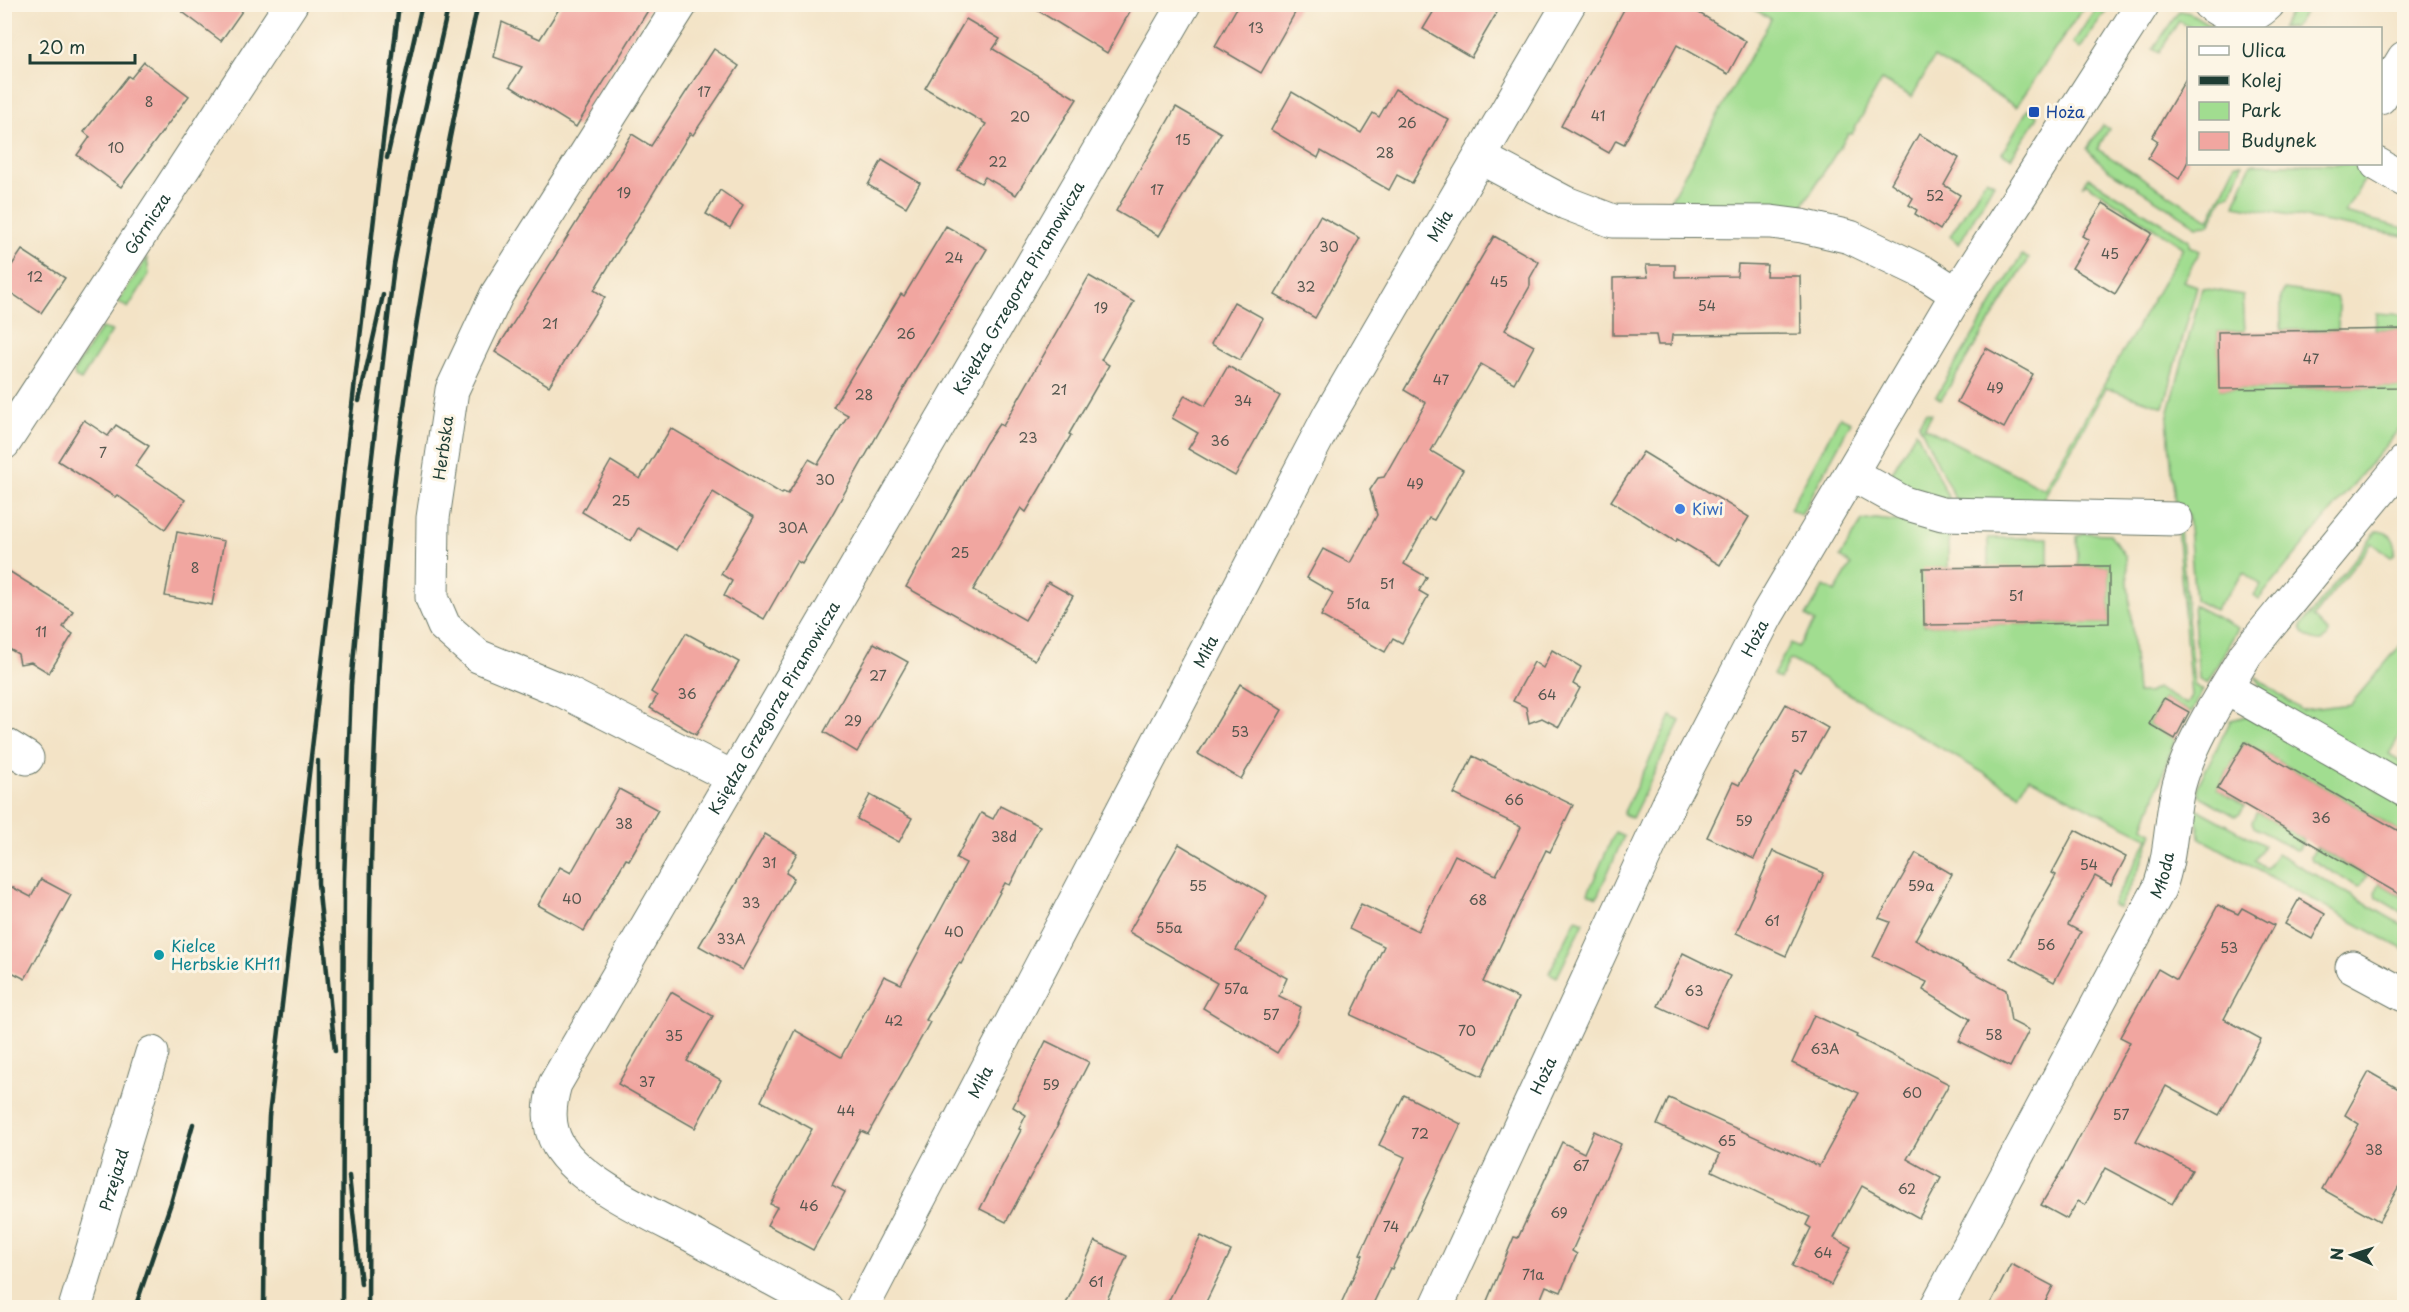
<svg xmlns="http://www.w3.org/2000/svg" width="2409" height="1312" font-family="'Playpen Sans',sans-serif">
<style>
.green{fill:#a1dd90;stroke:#608d62;stroke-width:1.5}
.building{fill:#f1a6a0}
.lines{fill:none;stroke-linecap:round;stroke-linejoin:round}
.minor-casing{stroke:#697767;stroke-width:35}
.minor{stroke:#fff;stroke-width:33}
.rail{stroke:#1f3d34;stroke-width:4.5}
.transit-dot{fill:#1a4fb4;stroke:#fcf5e5;stroke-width:2}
.shop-dot{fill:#3f7fe0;stroke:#fcf5e5;stroke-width:2}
.culture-dot{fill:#0f9aa8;stroke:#fcf5e5;stroke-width:2}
.labels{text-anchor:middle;stroke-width:6;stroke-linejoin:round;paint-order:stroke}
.number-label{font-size:14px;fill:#54574f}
.transit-label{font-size:16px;fill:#164399;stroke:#fcf5e5;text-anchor:start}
.street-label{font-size:16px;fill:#1f3d34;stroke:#fcf5e5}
.shop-label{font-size:16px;fill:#366cbe;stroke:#fcf5e5;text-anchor:start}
.culture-label{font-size:16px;fill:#0d838f;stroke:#fcf5e5;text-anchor:start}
</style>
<rect width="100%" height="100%" fill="#fcf5e5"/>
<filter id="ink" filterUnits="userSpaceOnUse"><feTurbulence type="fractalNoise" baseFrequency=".0167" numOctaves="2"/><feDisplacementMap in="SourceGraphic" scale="12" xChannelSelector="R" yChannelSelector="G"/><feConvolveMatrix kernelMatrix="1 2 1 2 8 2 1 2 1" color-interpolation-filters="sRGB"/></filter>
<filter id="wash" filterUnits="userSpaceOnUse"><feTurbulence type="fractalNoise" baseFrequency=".008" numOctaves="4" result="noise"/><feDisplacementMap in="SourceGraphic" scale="24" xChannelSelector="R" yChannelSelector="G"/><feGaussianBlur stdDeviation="1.35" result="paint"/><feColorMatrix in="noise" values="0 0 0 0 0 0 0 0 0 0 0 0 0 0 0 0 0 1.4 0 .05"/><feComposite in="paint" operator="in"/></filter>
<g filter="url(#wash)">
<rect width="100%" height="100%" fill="#f3e3c6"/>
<g class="green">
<polygon points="2099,4 2110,5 2080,49 2073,43"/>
<polygon points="2297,4 2310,5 2294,28 2281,28"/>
<polygon points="1747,5 2085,5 2016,107 1934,57 1912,97 1882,80 1852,134 1848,134 1801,208 1666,208 1771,19"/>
<polygon points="2179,11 2190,13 2215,28 2191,28 2179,21 2159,53 2153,49"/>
<polygon points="2028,109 2038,117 2011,158 2002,153"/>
<polygon points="2103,125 2109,129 2097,149 2209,220 2236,164 2243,164 2231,194 2223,197 2209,225 2197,226 2107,169 2087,149"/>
<polygon points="2251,164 2358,164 2370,171 2344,213 2404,228 2404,236 2235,205"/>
<polygon points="2088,177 2189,240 2189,246 2200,251 2183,281 2197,286 2164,407 2106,388 2039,506 1957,503 1919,424 1926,412 1932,414 1924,427 2044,489 2183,247 2087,184 2083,185"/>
<polygon points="1986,179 1994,183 1959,244 1950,236"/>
<polygon points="2022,255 2029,259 1941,400 1936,396"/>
<polygon points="147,258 149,274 128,308 118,302"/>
<polygon points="2202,288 2243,295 2245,331 2218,332 2220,389 2404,387 2404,329 2375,329 2377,313 2404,315 2404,423 2259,599 2254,595 2261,585 2244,573 2215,610 2195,600 2188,515 2176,514 2167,419"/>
<polygon points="2284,289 2336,297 2339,306 2338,330 2281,330 2281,297"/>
<polygon points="101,328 112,331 81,380 75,377 74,371"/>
<polygon points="1840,417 1851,422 1801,515 1790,509"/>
<path d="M1916 431 1950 501C1929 497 1906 491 1891 474Z"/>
<polygon points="1875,519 1903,522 1950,536 1948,543 1948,568 1923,569 1924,625 2109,623 2109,566 2078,566 2077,536 2084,533 2110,534 2126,557 2137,693 2148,693 2156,688 2186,704 2191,696 2177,528 2180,528 2194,685 2203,690 2191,713 2164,698 2149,724 2175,739 2144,827 2153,833 2140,867 2119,908 2112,905 2149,838 2029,778 2019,794 1790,659 1780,679 1773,675 1791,643 1798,647 1815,622 1806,616 1824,586 1835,592 1851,565 1840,557 1862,521"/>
<path d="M2377 531C2391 532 2398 541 2394 555L2391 557 2372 543 2313 617 2328 632 2327 637 2321 641C2311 641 2302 636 2301 626Z"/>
<polygon points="1988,538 2048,538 2048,567 1988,568"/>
<polygon points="2193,605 2238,628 2207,684 2199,679"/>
<polygon points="2404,641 2404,728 2389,754 2404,763 2404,779 2263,694 2256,677 2301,710 2351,704"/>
<polygon points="1671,716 1680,721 1632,818 1623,814"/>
<polygon points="2247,716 2404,804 2404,834 2245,742 2217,789 2245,806 2240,814 2235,816 2200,796 2198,789 2199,783 2231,720"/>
<path d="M2194 807 2264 845 2255 861 2266 869 2277 853 2404 926V950L2200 838C2200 826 2194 819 2194 807Z"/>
<polygon points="2257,812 2304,839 2299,849 2295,850 2254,827 2252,822"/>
<polygon points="1615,832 1624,836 1597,897 1588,893"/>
<polygon points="2316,847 2367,876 2361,885 2358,887 2312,860 2311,857"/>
<polygon points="2380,883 2404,898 2404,914 2376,897 2375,892"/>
<polygon points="1576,919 1584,922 1557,977 1549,973"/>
</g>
<g id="blocks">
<g class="building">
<polygon points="172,4 247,4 221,41"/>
<polygon points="562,4 652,4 576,127 510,86 522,67 494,57 502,22 540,39"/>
<polygon points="1027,4 1134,4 1107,53"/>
<polygon points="1239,4 1300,4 1261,73 1215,46"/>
<polygon points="1438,4 1502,4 1471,57 1423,29"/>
<polygon points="1627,4 1684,4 1746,41 1728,74 1677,45 1624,144 1616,140 1609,153 1561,126"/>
<polygon points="966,19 1000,39 993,49 1077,99 1016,195 985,177 981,183 958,170 986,124 925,88"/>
<polygon points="714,49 739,66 693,135 690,133 594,290 605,297 549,386 495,352 632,134 651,146"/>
<polygon points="144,62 189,96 121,187 77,155 90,137 84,132 128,76 131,78"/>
<polygon points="2188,75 2188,161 2179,179 2148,158 2158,141 2152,137"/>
<polygon points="1395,89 1449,120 1412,183 1397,175 1389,190 1321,151 1318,158 1271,130 1292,92 1361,133 1373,113 1379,117"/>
<polygon points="1176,107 1221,133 1159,236 1116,211"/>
<polygon points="1919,134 1959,158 1944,185 1960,195 1940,230 1915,214 1917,210 1909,205 1913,198 1891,183"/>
<polygon points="882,160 920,183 906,207 868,185"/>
<polygon points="720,190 743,206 730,228 706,214"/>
<polygon points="2103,203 2152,233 2115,294 2072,268 2089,240 2082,236"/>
<polygon points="1320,216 1360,238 1315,318 1275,295"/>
<polygon points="946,226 987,249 912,374 829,520 802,564 797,561 764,619 724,596 732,581 721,574 754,517 713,492 677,550 638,528 631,541 582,512 611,461 640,479 671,428 782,494 783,492 788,494 809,459 818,464 848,415 833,407 901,294 904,296"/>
<polygon points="1494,236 1539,262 1530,278 1530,286 1505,330 1534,346 1514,383 1481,364 1431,451 1463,470 1434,520 1429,518 1404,564 1427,577 1419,591 1428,596 1402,643 1393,638 1385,652 1321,616 1333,593 1307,578 1323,549 1350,563 1377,515 1370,490 1378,478 1384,477 1426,403 1404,390"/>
<polygon points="22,250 65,278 41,313 4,288 4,277"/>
<polygon points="1738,264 1767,265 1766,276 1800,276 1801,334 1672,335 1671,345 1658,345 1656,335 1613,335 1613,278 1648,277 1646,265 1675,265 1675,277 1737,276"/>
<polygon points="1089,276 1134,302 1101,360 1109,365 1069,434 1071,435 1026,512 1021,508 973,590 1025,620 1048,582 1073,596 1035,660 906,587 986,443 999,424 1003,426"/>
<polygon points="1234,302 1263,318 1240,360 1211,344"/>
<polygon points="2404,329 2404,387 2219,389 2218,332"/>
<polygon points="1986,348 2033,374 2004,428 1957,402"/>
<polygon points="1228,366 1280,396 1235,476 1188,449 1198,433 1172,418 1185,395 1205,406"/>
<polygon points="84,420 108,436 116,425 149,446 135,466 185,500 165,529 117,495 115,497 58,461"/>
<polygon points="1643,452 1749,517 1720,565 1677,539 1676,542 1611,501"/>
<polygon points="177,532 224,541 212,605 165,596"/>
<polygon points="2078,566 2109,566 2109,623 1924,625 1923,568"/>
<polygon points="4,568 73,611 63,627 73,634 49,673 31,662 20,664 18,654 4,646"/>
<polygon points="686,633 739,662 696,735 650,708 657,696 651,692"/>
<polygon points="874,643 908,662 857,752 824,732"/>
<polygon points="1552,650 1581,667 1573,684 1580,688 1559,727 1542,718 1529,723 1526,707 1513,701 1534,662 1543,668"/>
<polygon points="1240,684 1282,710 1241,779 1198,754"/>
<polygon points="2164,698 2189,712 2175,739 2149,724"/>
<polygon points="1786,704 1828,728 1802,773 1796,770 1754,859 1707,837 1733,782 1739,785"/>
<polygon points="2245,742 2404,834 2404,897 2217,789"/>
<polygon points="1473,756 1573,805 1550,852 1546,850 1483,982 1518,998 1482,1076 1351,1015 1384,946 1349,929 1361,904 1418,931 1455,855 1496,875 1521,827 1454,794"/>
<polygon points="619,789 658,810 629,860 626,859 584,931 538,905 560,867 571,873"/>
<polygon points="870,795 912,818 899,842 857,819"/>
<polygon points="1000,806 1040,826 1010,885 1005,883 961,964 959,963 926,1020 930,1022 868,1134 861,1131 832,1185 845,1192 813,1250 767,1225 777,1207 770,1204 812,1129 761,1101 795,1030 841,1057 884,976 901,984 966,863 956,858 981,813 993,819"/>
<polygon points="2075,830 2126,857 2111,885 2095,876 2068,925 2081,932 2054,982 2010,958 2056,875 2052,873"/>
<polygon points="765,834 797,853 786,873 794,878 742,970 699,946"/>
<polygon points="1179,844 1267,896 1236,950 1287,978 1279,996 1301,1007 1296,1023 1277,1053 1203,1008 1217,983 1129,932"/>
<polygon points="1773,851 1824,873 1786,956 1736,933"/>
<polygon points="1916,853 1952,874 1915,940 2006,990 2011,1021 2029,1030 2010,1067 1959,1041 1970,1019 1923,990 1927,982 1873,957 1890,922 1879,918"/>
<polygon points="41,879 71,895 25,979 4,968 4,883 31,897"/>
<polygon points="2299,899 2325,914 2312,939 2285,924"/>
<polygon points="2218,905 2238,914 2242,908 2274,925 2224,1019 2261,1039 2219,1115 2166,1086 2136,1141 2192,1170 2172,1204 2105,1168 2085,1205 2078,1201 2067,1219 2041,1205 2063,1168 2130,1042 2120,1037 2158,969 2177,980"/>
<polygon points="1683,953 1730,976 1705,1028 1658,1006"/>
<polygon points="671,992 713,1016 687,1061 721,1080 695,1128 618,1084"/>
<polygon points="1814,1015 1857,1035 1856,1037 1949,1084 1907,1159 1941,1178 1919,1218 1862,1186 1834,1238 1851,1247 1831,1285 1792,1266 1811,1228 1806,1225 1810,1217 1712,1171 1720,1154 1657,1125 1669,1098 1819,1166 1859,1093 1792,1063"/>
<polygon points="1046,1041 1089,1062 1057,1125 1058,1125 1006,1222 980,1209 1021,1130 1019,1129 1026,1115 1013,1107"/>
<polygon points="2369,1072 2404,1092 2404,1177 2379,1221 2322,1189 2359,1124 2345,1115"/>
<polygon points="1404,1095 1461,1124 1392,1269 1390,1268 1371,1308 1339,1308 1363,1255 1360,1254 1405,1157 1379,1145"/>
<polygon points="1594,1131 1621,1144 1572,1251 1577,1254 1561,1292 1546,1286 1537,1308 1484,1308 1514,1237 1518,1238 1562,1142 1584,1153"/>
<polygon points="1201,1236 1231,1251 1203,1308 1165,1308"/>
<polygon points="1095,1241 1127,1256 1103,1308 1064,1308"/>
<polygon points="2011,1264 2053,1286 2042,1308 1988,1308"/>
</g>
</g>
</g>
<g filter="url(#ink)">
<use href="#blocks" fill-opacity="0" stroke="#697767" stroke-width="1.5"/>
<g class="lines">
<defs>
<g id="minor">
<polyline points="681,4 497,294 452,390 433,518 432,598 444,626 478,656 563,691 732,777"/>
<path d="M2209 4C2230 18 2248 24 2268 4"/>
<polyline points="2380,98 2404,58"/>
<polyline points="1481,158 1566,203 1613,221 1771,222 1802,226 1850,237 1923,272 1957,294"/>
<polyline points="2377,164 2404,180"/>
<path id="s1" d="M4 443 291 4"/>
<polyline points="1852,474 1904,503 1942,514 2176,519"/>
<polyline points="2226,688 2404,790"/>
<polyline points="4,744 27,758"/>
<polyline points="2352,967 2404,995"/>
<path id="s2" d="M75 1308 152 1053"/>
<path id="s3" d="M826 1308C781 1284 737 1260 693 1236 655 1216 580 1183 558 1145 547 1125 549 1105 555 1084L1184 4"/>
<path id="s4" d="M862 1308 1330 414 1569 4"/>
<path id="s5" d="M1436 1308 1670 801 1767 615 1957 294 2143 4"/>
<path id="s6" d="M1936 1308 2159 889C2172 855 2170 819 2179 785 2191 740 2223 693 2246 654L2404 462"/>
</g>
</defs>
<use href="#minor" class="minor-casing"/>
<use href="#minor" class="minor"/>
<g class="rail">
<polyline points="387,158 422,4"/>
<polyline points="359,401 383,295"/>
<polyline points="318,761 318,883 335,1051"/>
<polyline points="349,1176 361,1284"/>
<polyline points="135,1308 171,1203 193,1124"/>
<polyline points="264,1308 265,1204 269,1116 399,4"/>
<polyline points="342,1308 344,880 351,685 371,465 394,265 414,157 449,4"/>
<path d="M368 1308C370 1059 365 811 386 563 403 375 437 189 478 4"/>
</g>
</g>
</g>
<rect class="transit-dot" x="2028" y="106" width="12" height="12" rx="3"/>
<circle class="shop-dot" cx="1680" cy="509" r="6"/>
<circle class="culture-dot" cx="159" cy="955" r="6"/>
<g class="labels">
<g class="number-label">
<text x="1256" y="33">13</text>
<text x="704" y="97">17</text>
<text x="149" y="107">8</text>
<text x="1598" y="121">41</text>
<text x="1020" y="122">20</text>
<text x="1407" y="128">26</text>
<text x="1183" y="145">15</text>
<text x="116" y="153">10</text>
<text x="1385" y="158">28</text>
<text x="998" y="167">22</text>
<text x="1157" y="195">17</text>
<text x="624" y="198">19</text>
<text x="1935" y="201">52</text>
<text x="1329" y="252">30</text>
<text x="2110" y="259">45</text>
<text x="954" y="263">24</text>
<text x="35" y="282">12</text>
<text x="1499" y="287">45</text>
<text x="1306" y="292">32</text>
<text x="1707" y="311">54</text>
<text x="1101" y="313">19</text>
<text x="550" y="329">21</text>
<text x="906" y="339">26</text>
<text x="2311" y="364">47</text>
<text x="1441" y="385">47</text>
<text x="1995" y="393">49</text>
<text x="1059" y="395">21</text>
<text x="864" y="400">28</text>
<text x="1243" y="406">34</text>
<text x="1028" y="443">23</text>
<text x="1220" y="446">36</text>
<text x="103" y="458">7</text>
<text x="825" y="485">30</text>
<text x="1415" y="489">49</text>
<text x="621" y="506">25</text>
<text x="793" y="533">30A</text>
<text x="960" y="558">25</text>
<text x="195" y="573">8</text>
<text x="1387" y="589">51</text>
<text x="2016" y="601">51</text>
<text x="1358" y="609">51a</text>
<text x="41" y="637">11</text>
<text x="878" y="681">27</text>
<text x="687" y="699">36</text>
<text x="1547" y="700">64</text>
<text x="853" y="726">29</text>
<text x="1240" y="737">53</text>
<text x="1799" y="742">57</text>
<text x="1514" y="805">66</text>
<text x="2321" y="823">36</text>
<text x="1744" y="826">59</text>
<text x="624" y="829">38</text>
<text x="1004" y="842">38d</text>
<text x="769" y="868">31</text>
<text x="2089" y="870">54</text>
<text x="1198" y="891">55</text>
<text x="1921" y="891">59a</text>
<text x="572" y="904">40</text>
<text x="1478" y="905">68</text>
<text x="751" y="908">33</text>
<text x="1772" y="926">61</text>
<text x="1169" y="933">55a</text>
<text x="954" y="937">40</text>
<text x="731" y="944">33A</text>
<text x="2046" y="950">56</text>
<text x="2229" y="953">53</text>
<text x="1236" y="994">57a</text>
<text x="1694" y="996">63</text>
<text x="1271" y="1020">57</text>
<text x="894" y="1026">42</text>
<text x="1467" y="1036">70</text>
<text x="1994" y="1040">58</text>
<text x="674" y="1041">35</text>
<text x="1825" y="1054">63A</text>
<text x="647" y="1087">37</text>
<text x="1051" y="1090">59</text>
<text x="1912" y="1098">60</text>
<text x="846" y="1116">44</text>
<text x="2121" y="1120">57</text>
<text x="1420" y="1139">72</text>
<text x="1727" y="1146">65</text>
<text x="2374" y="1155">38</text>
<text x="1581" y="1171">67</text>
<text x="1907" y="1194">62</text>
<text x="809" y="1211">46</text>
<text x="1559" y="1218">69</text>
<text x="1391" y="1232">74</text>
<text x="1823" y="1258">64</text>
<text x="1533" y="1280">71a</text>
<text x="1096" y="1287">61</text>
</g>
<g class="transit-label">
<text x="2046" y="118">Hoża</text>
</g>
<g class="street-label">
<text dy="6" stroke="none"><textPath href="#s1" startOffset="262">Górnicza</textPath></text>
<text dy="6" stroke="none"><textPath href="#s4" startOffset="1227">Miła</textPath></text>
<text dy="6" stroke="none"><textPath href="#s3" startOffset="1300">Księdza Grzegorza Piramowicza</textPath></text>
<text transform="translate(443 448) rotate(-82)" y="6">Herbska</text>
<text dy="6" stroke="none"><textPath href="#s5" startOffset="742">Hoża</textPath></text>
<text dy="6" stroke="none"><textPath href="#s4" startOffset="741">Miła</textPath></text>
<text dy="6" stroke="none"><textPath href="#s3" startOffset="814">Księdza Grzegorza Piramowicza</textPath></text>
<text dy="6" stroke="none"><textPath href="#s6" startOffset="489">Młoda</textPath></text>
<text dy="6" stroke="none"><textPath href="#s5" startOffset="256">Hoża</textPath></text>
<text dy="6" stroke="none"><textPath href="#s4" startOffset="255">Miła</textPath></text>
<text dy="6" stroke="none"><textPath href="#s2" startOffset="134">Przejazd</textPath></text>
</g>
<g class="shop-label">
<text x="1692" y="515">Kiwi</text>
</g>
<g class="culture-label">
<text x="171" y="952">Kielce<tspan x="171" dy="18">Herbskie KH11</tspan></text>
</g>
</g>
<rect width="2409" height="1312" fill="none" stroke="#fcf5e5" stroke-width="24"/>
<rect x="2187" y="27" width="195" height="138" fill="#fcf5e5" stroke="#a4ab9e" stroke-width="1.5"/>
<rect x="2199" y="46" width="30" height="9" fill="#ffffff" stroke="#a4ab9e" stroke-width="1.5"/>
<text x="2241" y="57" font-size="18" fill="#1f3d34">Ulica</text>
<rect x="2199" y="76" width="30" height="9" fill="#1f3d34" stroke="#a4ab9e" stroke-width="1.5"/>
<text x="2241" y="87" font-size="18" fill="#1f3d34">Kolej</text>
<rect x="2199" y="102" width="30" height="18" fill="#a1dd90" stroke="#a4ab9e" stroke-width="1.5"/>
<text x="2241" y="117" font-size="18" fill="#1f3d34">Park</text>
<rect x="2199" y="132" width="30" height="18" fill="#f1a6a0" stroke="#a4ab9e" stroke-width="1.5"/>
<text x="2241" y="147" font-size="18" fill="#1f3d34">Budynek</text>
<g transform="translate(2352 1255) rotate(273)" stroke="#fcf5e5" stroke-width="4.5" paint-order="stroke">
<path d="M0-4.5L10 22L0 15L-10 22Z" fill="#1f3d34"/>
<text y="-9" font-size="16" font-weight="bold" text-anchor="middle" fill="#1f3d34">N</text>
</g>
<path d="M30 54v9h105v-9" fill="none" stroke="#1f3d34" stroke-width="3"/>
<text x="39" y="54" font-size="18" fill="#1f3d34" stroke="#fcf5e5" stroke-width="4.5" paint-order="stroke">20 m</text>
</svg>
